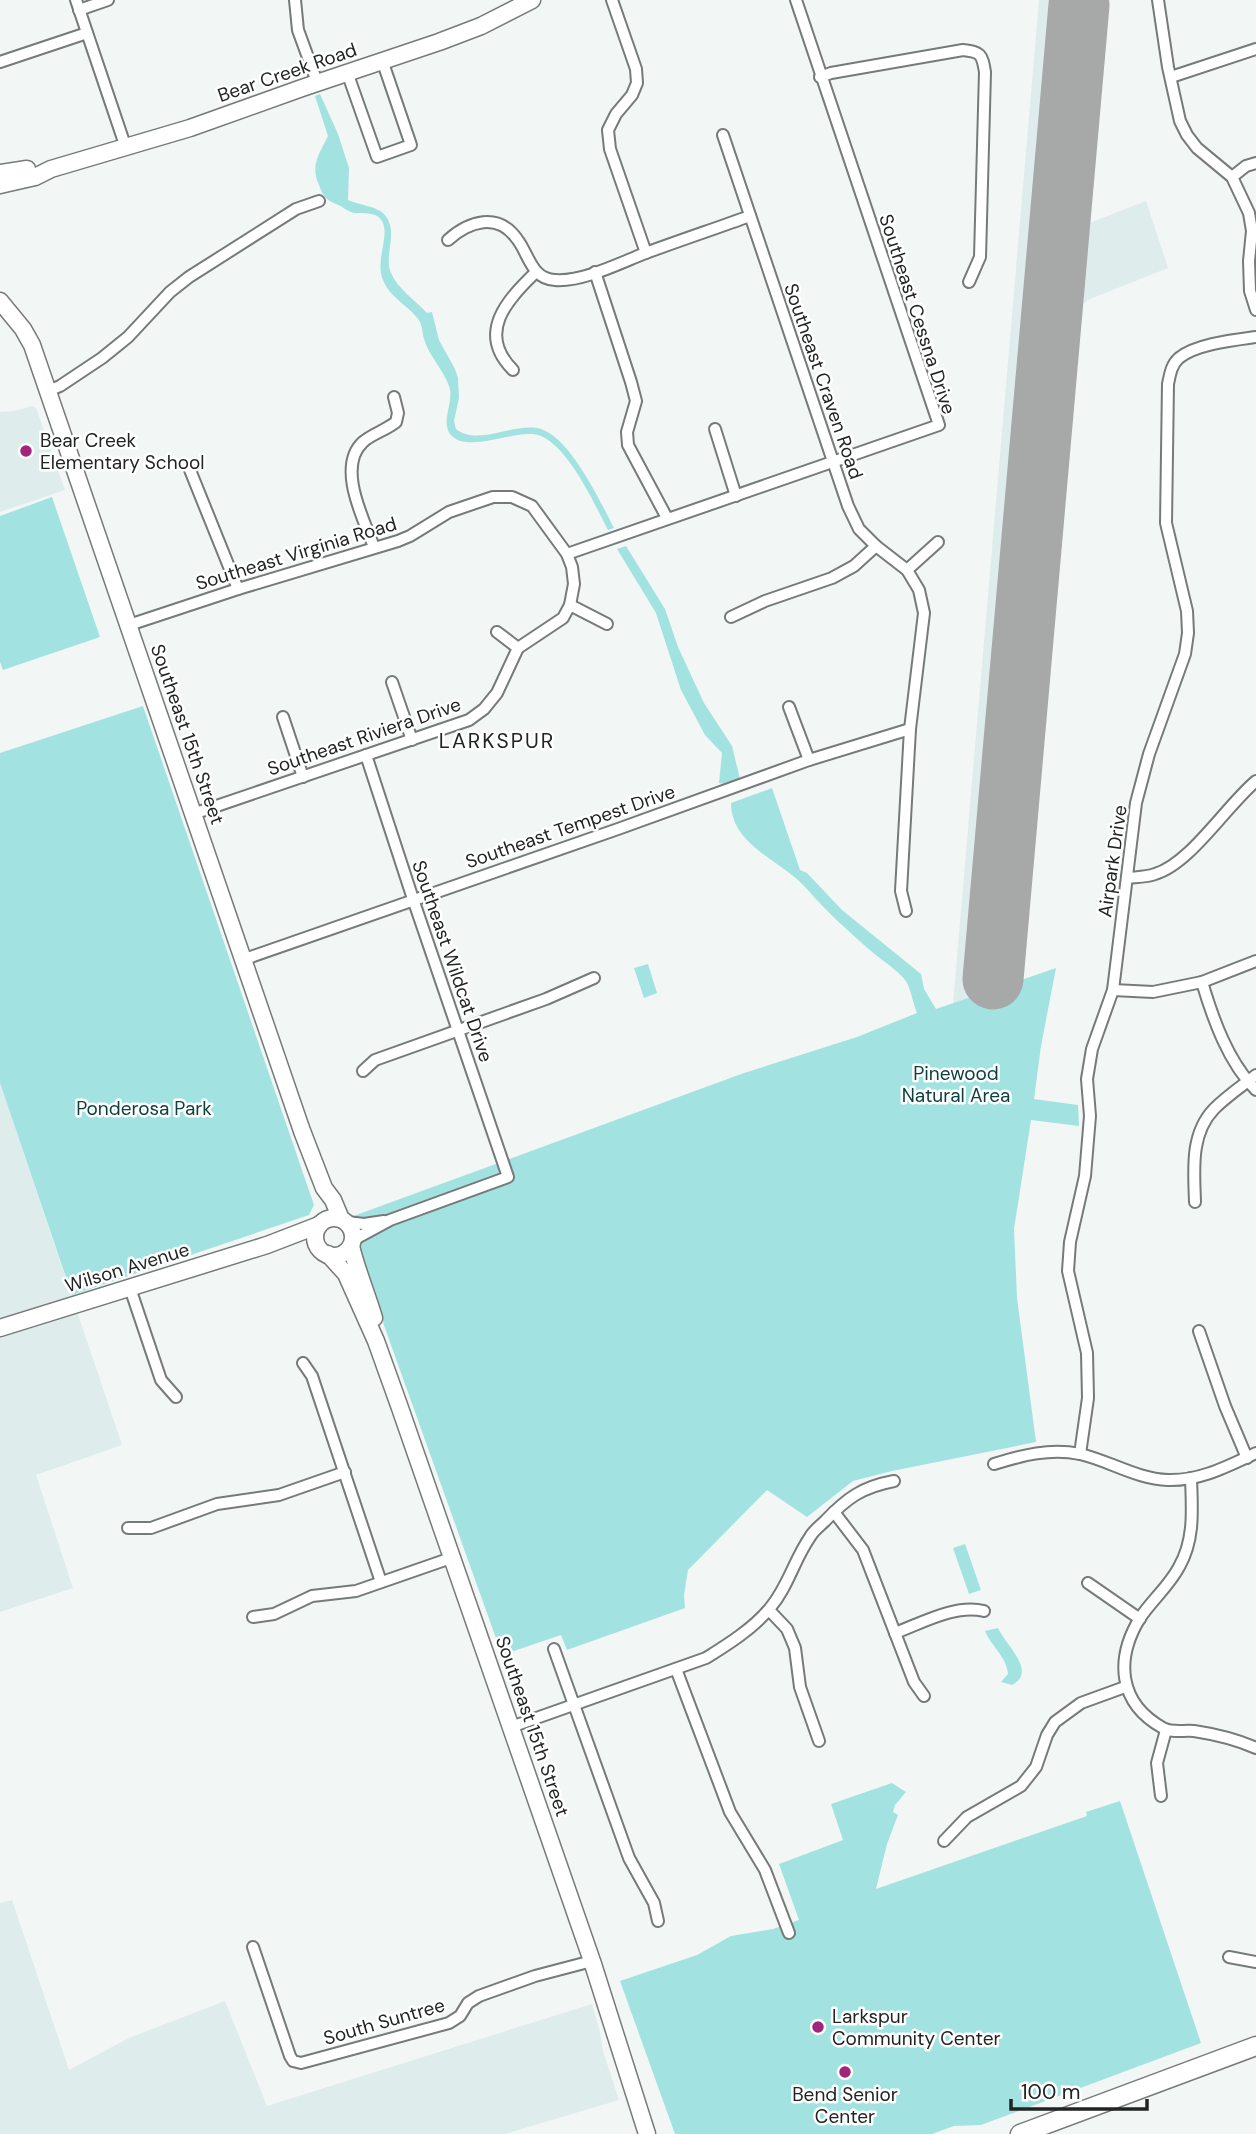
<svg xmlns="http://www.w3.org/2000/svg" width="1256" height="2134" font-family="'DM Sans',sans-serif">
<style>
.built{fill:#dfecec}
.green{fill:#a2e3e1}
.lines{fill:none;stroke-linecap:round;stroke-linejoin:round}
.runway{stroke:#a6a9a8;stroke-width:61}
.street-casing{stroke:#777a7a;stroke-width:14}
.secondary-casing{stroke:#777a7a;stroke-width:19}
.primary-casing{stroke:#777a7a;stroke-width:21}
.street{stroke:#fff;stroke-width:10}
.secondary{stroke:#fff;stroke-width:16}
.primary{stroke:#fff;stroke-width:18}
.poi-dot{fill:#a1267b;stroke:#fff;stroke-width:2.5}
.labels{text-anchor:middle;stroke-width:5;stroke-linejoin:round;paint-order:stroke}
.street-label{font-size:19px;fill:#222424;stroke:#fff}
.poi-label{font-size:19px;fill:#222424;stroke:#fff;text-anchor:start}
.park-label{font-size:19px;fill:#0d403f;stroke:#fff}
.neighbourhood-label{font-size:21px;letter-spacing:2px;fill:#222424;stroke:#fff}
</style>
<rect width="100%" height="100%" fill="#f2f6f5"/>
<g class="built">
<polygon points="1039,0 1097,0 1079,227 1146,201 1168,268 1090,299 1080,306 1073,320 1052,566 1012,984 953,1004"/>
<polygon points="32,406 36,408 65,490 0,512 0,412 14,411"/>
<polygon points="0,1083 122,1445 36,1475 73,1588 0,1612"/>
<polygon points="12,1900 69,2070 129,2038 225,2001 267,2106 592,2004 600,2032 603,2051 619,2100 505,2134 0,2134 0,1903"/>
</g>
<g class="green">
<path d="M320 94 338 134 349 168 348 200C359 205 376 206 384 214 400 232 383 254 391 273 397 288 416 301 427 313L432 312 439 340 455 369 458 378 459 398 454 421 456 429C478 447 516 421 541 429 571 439 600 501 614 528L608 530C594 503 569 448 541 436 519 427 473 453 453 437 438 424 455 402 449 386 443 369 429 356 424 339 422 333 423 325 418 319 408 305 390 298 383 280 375 261 389 239 383 223 378 211 364 214 355 213 348 212 342 206 336 204 325 199 323 196 319 185 310 165 319 155 328 136L315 96Z"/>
<polygon points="52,497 100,637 3,670 0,662 0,516"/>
<polygon points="626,546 665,609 678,647 704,703 732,746 740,779 725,784 719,783 722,753 705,735 681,690 656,613 617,549"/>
<polygon points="143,706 314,1205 309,1215 72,1295 0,1083 0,753"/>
<path d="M772 788 800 870 807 873 842 910 921 974 924 989 936 1009 1056 968 1041 1046 1034 1099 1078 1105 1079 1126 1031 1120 1014 1229 1017 1298 1036 1442 892 1471 853 1481 807 1517 767 1490 688 1570 684 1595 685 1608 567 1650 561 1635 502 1655 386 1331 348 1218 744 1073 857 1037 917 1013C913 1003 911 990 907 983 902 973 880 959 871 951 848 931 826 911 806 888 783 861 731 846 731 803Z"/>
<polygon points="648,964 657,993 644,998 634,968"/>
<polygon points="965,1544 981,1590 969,1594 953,1548"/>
<path d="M998 1628C1005 1644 1038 1672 1012 1685L1001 1682 1008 1674C1007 1657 991 1646 985 1631Z"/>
<polygon points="892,1783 906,1792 895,1805 893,1812 898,1815 887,1844 876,1889 1087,1816 1086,1812 1120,1801 1201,2043 981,2125 954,2126 932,2134 675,2134 620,1981 697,1955 731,1936 773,1929 799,1920 779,1864 843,1840 831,1804"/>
</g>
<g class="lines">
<polyline class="runway" points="993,979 1079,5"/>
<defs>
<g id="street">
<polyline points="76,0 126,148"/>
<polyline points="295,0 298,30 317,82"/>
<polyline points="612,0 636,69 637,83 632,95 616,114 608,130 610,149 646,253"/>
<polyline points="1158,0 1168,67 1180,121 1187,135 1197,148 1232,177 1249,213 1252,231 1249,261 1250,291 1256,310"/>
<polyline points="79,10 108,0"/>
<polyline points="0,62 87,33"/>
<polyline points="347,72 377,157 411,145 382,60"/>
<path d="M820 77 831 73 963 50C981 52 982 54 985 72L980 257 969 282"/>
<polyline points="1171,77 1256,49"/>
<polyline points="723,135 848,506 859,529 876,546 907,570 919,590 924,613 910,729 901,891 906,911"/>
<polyline points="1232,177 1246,166 1256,163"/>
<path d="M448 240C469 221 498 212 517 239 529 254 531 279 555 280 582 282 618 264 643 254 678 241 714 229 750 216"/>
<polyline points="595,272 631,382 636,401 627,432 628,445 667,518"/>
<path d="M513 370C476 333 507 300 536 272"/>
<polyline points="48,391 60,386 102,358 128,337 170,292 189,277 296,209 319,201"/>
<polyline points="715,429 736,496"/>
<polyline points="190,470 238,589"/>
<path d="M374 547C364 520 336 467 363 442 372 434 386 430 396 422L398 413 394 397"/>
<polyline points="567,554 939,425 796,0"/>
<polyline points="907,570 938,542"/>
<polyline points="570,605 607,624"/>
<polyline points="731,617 765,601 832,578 854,566 876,546"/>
<polyline points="129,625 238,589 398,541 410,536 449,512 493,497 512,497 532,506 567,554 572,567 574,584 570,605 563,618 518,648 497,693 484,709 469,720 193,814"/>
<polyline points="497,632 518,648"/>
<polyline points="392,682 412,740"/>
<polyline points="789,707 809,760"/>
<polyline points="283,717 303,777"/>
<path d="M1128 878C1137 877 1147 877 1155 874 1190 864 1227 805 1256 781"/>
<polyline points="242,960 618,829 809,760 910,729"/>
<path d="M1202 982C1213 1019 1228 1062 1256 1090"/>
<polyline points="1113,990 1153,992 1202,982 1256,961"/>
<polyline points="363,1071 375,1060 546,999 594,978"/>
<path d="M1195 1202C1194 1170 1190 1134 1214 1109 1227 1096 1242 1086 1256 1075"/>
<polyline points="347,1222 364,1224 384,1221"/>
<polyline points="353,1240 390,1220 508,1177 413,899 366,755"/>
<polyline points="130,1288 161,1380 176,1397"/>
<polyline points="1199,1331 1225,1406 1247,1458"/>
<polyline points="303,1363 312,1376 381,1582"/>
<path d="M1080 1454 1088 1398 1087 1353 1068 1271 1070 1242 1085 1176 1090 1116 1087 1079 1092 1049 1113 990 1136 803 1149 754 1185 654 1188 633 1187 611 1166 523 1168 384C1170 375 1171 365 1179 358 1196 344 1234 340 1256 337"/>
<path d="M994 1464C1023 1455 1050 1448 1080 1454 1110 1461 1137 1479 1168 1480 1200 1481 1228 1466 1256 1453"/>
<path d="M1191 1478C1192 1509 1195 1539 1179 1567 1169 1586 1152 1600 1140 1618 1115 1659 1118 1703 1163 1728 1171 1733 1184 1730 1194 1731 1214 1734 1238 1740 1256 1748"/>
<polyline points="834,1512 863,1550 914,1682 924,1696"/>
<polyline points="128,1528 151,1528 217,1504 279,1495 345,1472"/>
<polyline points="1088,1583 1140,1619"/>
<polyline points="769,1610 787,1629 795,1648 800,1687 819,1741"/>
<polyline points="253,1617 274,1614 312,1596 356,1591 451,1558"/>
<path d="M895 1633C922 1623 955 1604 984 1611"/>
<polyline points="554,1649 629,1858 654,1903 658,1921"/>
<polyline points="676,1669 730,1812 765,1870 789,1933"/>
<path d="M511 1727 706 1658C727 1645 754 1628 770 1608 788 1587 794 1560 810 1537 813 1531 820 1526 825 1521 847 1498 862 1487 894 1481"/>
<polyline points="1161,1796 1157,1763 1166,1730"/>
<polyline points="944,1841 967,1817 1021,1786 1036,1767 1047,1735 1055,1722 1081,1703 1125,1687"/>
<polyline points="253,1947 290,2056 293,2061 301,2063 449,2023 460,2016 468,2003 479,1996 535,1976 592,1961"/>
<polyline points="1229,1957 1256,1962"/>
</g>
<g id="secondary">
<polyline points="0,173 27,169"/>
<polyline points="0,185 35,177 51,169 190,128 302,88 439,42 481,26 532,0"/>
<polyline points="0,301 23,329 32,345 302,1131 324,1188 333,1200 341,1219"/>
<circle cx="334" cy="1237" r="19"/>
<path d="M351 1246C357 1271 367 1294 374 1318"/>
<polyline points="328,1254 346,1274 376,1341 400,1408 592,1961 647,2134"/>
<polyline points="0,1328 267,1245 319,1225"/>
</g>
<polyline id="primary" points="1020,2134 1256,2046"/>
</defs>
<use href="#street" class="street-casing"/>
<use href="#secondary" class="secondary-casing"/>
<use href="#primary" class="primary-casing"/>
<use href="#street" class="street"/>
<use href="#secondary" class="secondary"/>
<use href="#primary" class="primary"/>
</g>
<g class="poi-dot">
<circle cx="26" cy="451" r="7"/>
<circle cx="818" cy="2027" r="7"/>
<circle cx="845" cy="2072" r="7"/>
</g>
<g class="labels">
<g class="street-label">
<text transform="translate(287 72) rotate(-19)" y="7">Bear Creek Road</text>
<text transform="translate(918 314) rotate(72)" y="7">Southeast Cessna Drive</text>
<text transform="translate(824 381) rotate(71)" y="7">Southeast Craven Road</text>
<text transform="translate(296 553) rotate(-17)" y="7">Southeast Virginia Road</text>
<text transform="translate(188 734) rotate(71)" y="7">Southeast 15th Street</text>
<text transform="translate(364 736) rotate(-19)" y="7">Southeast Riviera Drive</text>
<text transform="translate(570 826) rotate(-19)" y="7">Southeast Tempest Drive</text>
<text transform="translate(1112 861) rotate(-82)" y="7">Airpark Drive</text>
<text transform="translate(453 961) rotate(71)" y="7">Southeast Wildcat Drive</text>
<text transform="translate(127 1267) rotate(-17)" y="7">Wilson Avenue</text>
<text transform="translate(533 1726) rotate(71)" y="7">Southeast 15th Street</text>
<text transform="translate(384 2021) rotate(-16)" y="7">South Suntree</text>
</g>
<g class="poi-label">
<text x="40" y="447">Bear Creek<tspan x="40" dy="22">Elementary School</tspan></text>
<text x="832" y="2023">Larkspur<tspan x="832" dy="22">Community Center</tspan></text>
<text x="845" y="2101" text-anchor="middle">Bend Senior<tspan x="845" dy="22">Center</tspan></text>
</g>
<g class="park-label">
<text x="956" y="1080">Pinewood<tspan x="956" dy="22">Natural Area</tspan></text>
<text x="144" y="1115">Ponderosa Park</text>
</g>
<g class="neighbourhood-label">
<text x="497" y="748">LARKSPUR</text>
</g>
</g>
<path d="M1011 2099v10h136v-10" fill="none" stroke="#222424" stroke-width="3.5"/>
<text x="1021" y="2099" font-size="21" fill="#222424" stroke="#ffffff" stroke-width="5" paint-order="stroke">100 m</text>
</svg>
